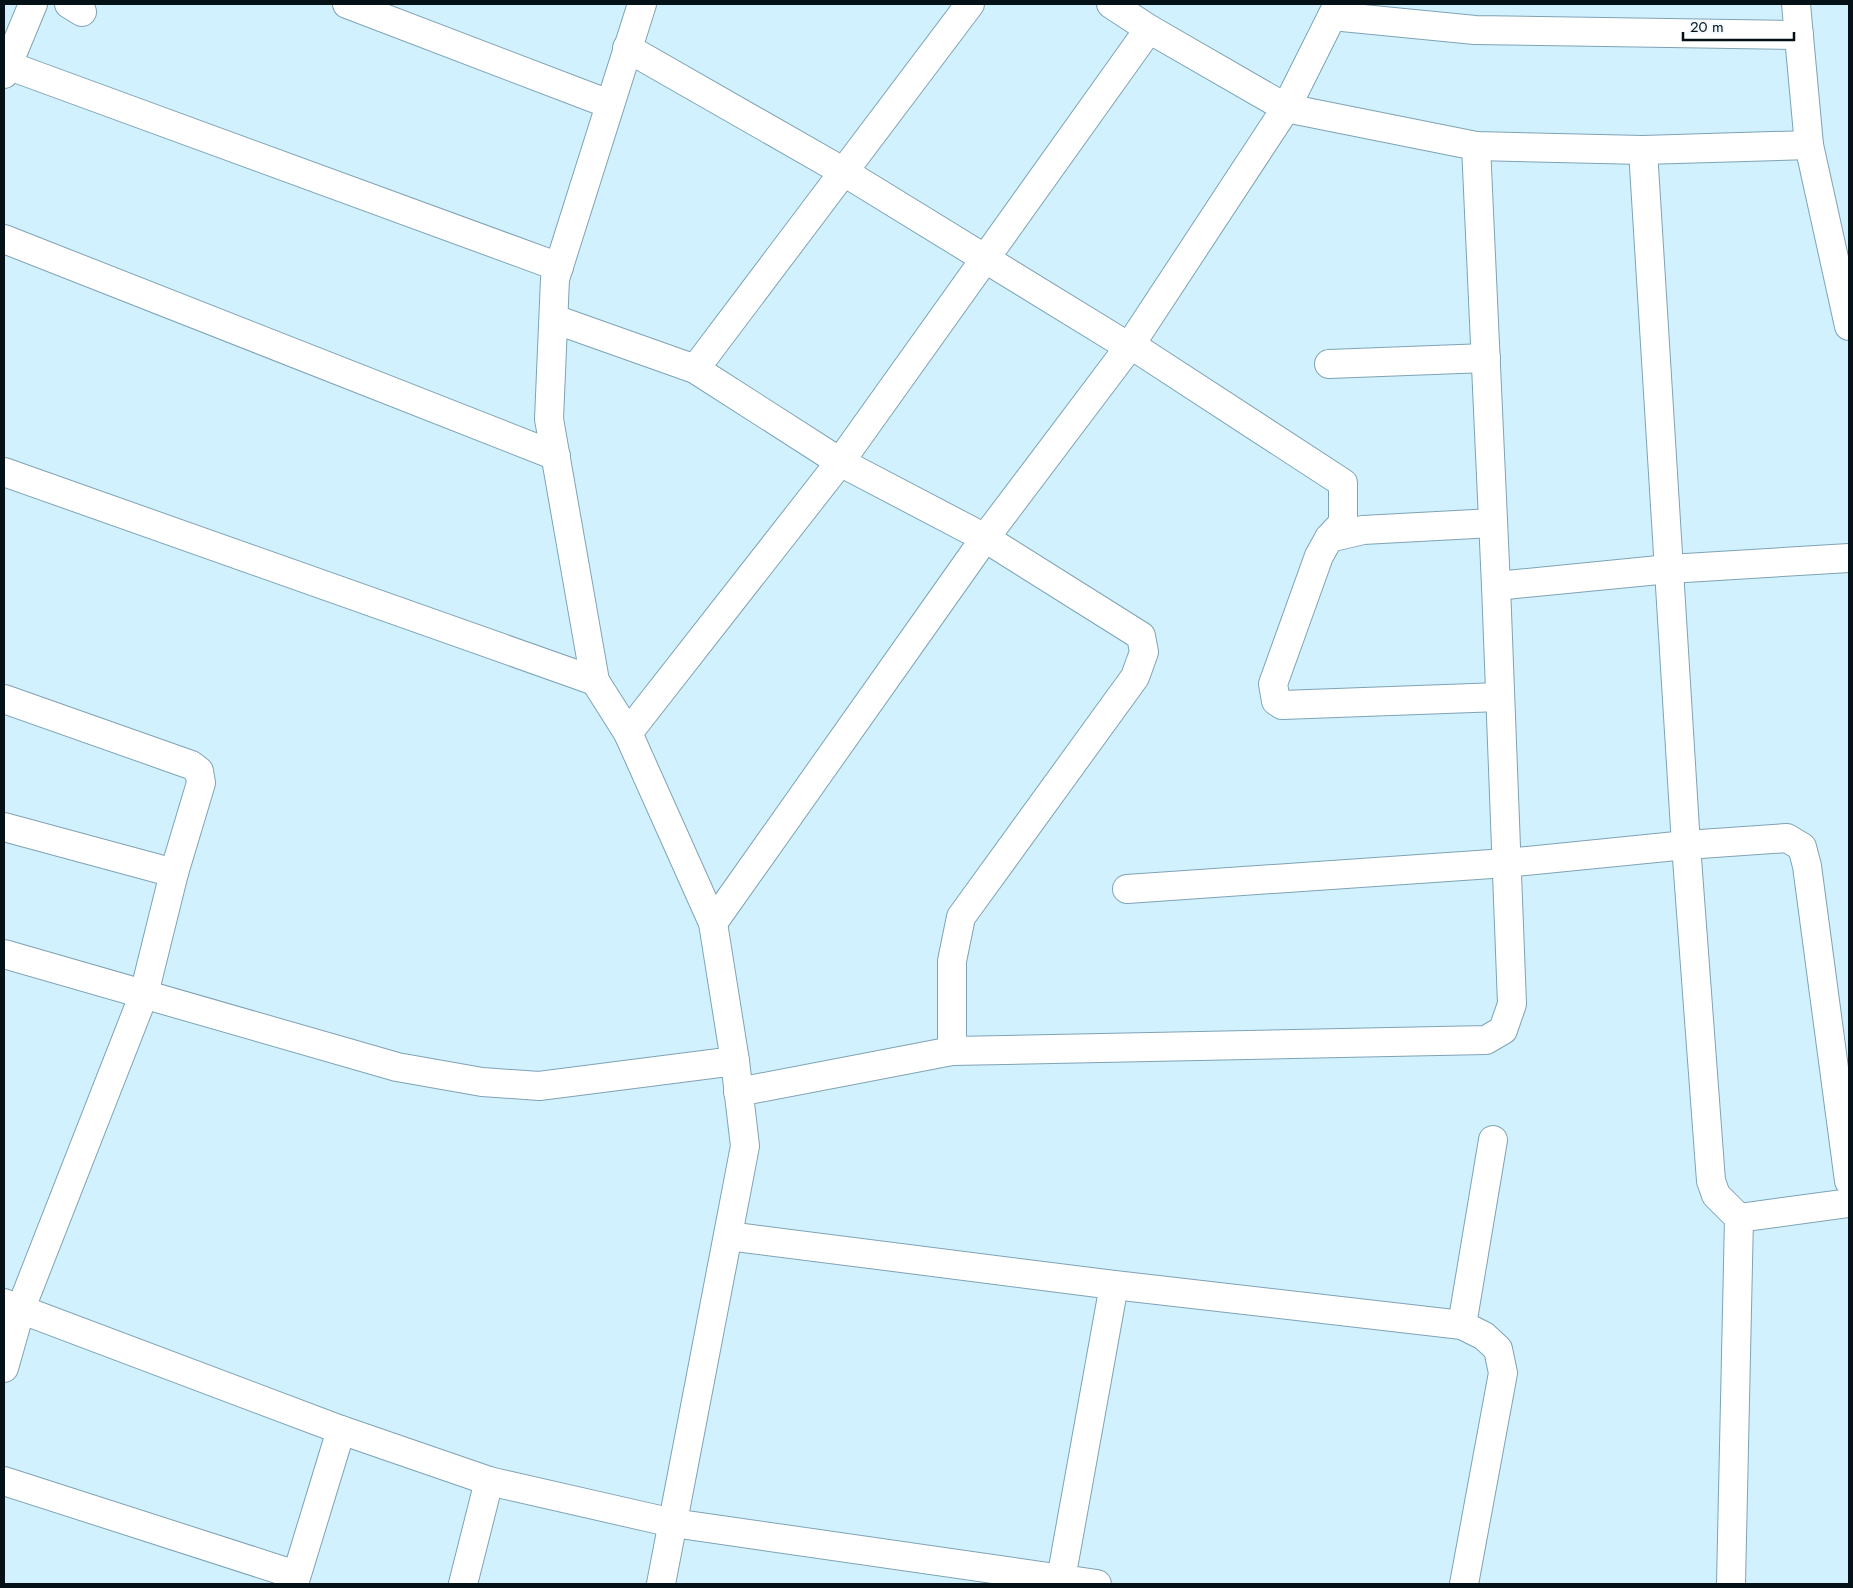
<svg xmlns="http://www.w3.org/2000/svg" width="1853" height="1588" font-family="Jost,sans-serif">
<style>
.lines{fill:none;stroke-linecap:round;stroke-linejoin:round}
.minor-casing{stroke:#7ea3b4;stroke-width:30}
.tertiary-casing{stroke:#7ea3b4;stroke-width:30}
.minor{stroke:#fff;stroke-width:28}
.tertiary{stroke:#fff;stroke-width:28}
</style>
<rect width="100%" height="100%" fill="#d2f1ff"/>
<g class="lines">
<defs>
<g id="minor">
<polyline points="69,4 82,12"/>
<polyline points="347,4 609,104"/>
<polyline points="1111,4 1149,29 1286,108 1476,146 1643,150 1809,145"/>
<polyline points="1796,4 1809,145 1849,326"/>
<polyline points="1332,16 1475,30 1799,35"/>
<polyline points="627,48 844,172 1129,347 1142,352 1343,483 1343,523 1329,538"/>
<polyline points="7,65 559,267"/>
<polyline points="4,74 33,4"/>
<polyline points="1643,150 1686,845 1711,1181 1716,1195 1739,1218 1731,1584"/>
<polyline points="4,239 556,456"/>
<polyline points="554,319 695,369 840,462 985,538 1141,636 1144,652 1135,677 961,917 952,961 952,1051"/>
<polyline points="1329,364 1486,358"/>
<polyline points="695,369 970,4"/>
<polyline points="4,472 595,681"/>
<polyline points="1493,523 1363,530 1329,538 1319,556 1273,684 1276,701 1282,705 1500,697"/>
<polyline points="1496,586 1669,569 1849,558"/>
<polyline points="4,699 191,765 199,771 201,783 174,873 144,994 21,1308 4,1368"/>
<polyline points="628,733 840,462 1149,29"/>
<polyline points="4,827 174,873"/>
<polyline points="1127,889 1506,863 1686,845 1787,838 1802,847 1807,866 1849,1181"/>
<polyline points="713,923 985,538 1129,347 1286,108 1338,4"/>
<polyline points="4,954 397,1067 482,1082 539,1086 735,1061"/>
<polyline points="738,1092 952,1051 1486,1040 1503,1030 1512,1004 1496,586 1476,146"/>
<polyline points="1739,1218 1849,1203"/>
<polyline points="728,1236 1114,1285 1462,1325 1484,1336 1498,1349 1503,1373 1464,1584"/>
<polyline points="4,1303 341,1430 489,1481 673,1523 1097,1584"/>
<polyline points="1462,1325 1493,1140"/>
<polyline points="4,1481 296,1575"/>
<polyline points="1061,1579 1114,1285"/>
<polyline points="294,1584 341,1430"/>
<polyline points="463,1584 489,1481"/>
</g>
<polyline id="tertiary" points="642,4 555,279 549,419 595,681 628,733 713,923 735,1061 745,1146 661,1584"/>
</defs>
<use href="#minor" class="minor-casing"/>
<use href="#tertiary" class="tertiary-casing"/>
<use href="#minor" class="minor"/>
<use href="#tertiary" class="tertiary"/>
</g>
<rect width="1853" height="1588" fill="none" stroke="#041117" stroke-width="10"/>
<path d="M1683 32v8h111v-8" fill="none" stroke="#041117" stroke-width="2.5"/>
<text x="1690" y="32" font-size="15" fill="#041117" stroke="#f2fafd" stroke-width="4" paint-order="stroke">20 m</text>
</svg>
